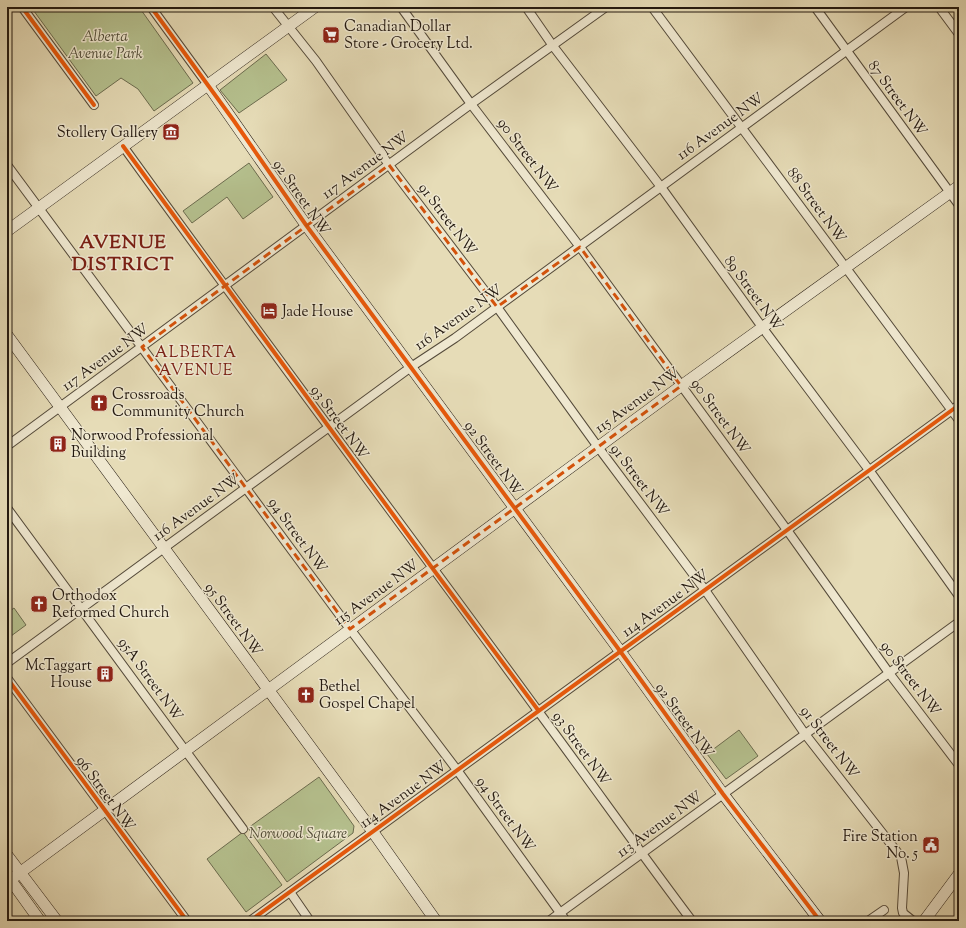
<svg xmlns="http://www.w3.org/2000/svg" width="966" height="928" font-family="'Sorts Mill Goudy',serif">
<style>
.green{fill:#b5c08e;stroke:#6c6c4f}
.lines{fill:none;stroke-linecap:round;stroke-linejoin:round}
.street-casing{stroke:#544a3a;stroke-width:10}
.secondary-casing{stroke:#231910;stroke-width:12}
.street{stroke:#efe8d0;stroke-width:8}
.secondary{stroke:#efe8d0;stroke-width:11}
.cycleway-casing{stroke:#efe8d0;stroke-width:6}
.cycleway{stroke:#e8590c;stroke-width:4}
.marked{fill:none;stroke:#d4530c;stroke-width:3;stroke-dasharray:8 5;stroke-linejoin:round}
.labels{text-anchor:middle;stroke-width:3;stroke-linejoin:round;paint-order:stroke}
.poi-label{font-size:15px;fill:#231910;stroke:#efe8d0;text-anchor:start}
.park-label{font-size:15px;font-style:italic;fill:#4f4b36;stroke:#efe8d0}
.street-label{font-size:15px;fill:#231910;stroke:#efe8d0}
.neighbourhood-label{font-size:16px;letter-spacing:1px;fill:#7a1f14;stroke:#efe8d0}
.district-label{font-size:19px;font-weight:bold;letter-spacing:1px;fill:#7a1f14;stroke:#efe8d0}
</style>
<rect width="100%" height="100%" fill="#e6dcb7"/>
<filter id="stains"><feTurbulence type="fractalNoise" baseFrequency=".005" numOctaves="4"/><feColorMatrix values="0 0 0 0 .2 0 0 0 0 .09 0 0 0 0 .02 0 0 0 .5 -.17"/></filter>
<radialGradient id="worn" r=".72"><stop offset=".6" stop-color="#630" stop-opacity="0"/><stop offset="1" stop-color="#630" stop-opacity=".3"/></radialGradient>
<g class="green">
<polygon points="31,7 139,7 193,83 154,111 138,89 121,78 96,96"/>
<polygon points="266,54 287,80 239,113 220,90"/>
<polygon points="249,163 273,197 243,219 227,197 192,223 183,211"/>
<polygon points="14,608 26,625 7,639 7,613"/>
<polygon points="739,730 758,756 726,779 707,754"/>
<polygon points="319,777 354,826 353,833 287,882 248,828"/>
<polygon points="243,832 282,885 246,912 207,859"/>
</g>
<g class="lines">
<defs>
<g id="street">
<polyline points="7,7 8,7"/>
<polyline points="22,7 94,105"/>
<polyline points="151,7 208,85"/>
<polyline points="273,7 316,61 389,165 497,307 598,447 705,590 805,734 901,857 904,873 902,908 903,913 913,921"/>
<polyline points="401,7 471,104 580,247 787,530 889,673 959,765"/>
<polyline points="526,7 553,46 661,187 762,327 869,470 959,596"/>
<polyline points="652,7 959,420"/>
<polyline points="815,7 959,205"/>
<polyline points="939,7 959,34"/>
<path d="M123 146C260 336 400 522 538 711 590 781 640 852 692 921"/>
<polyline points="7,165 350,629 457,770 566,921"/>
<polyline points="7,446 471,104 606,7"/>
<polyline points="7,508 243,829"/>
<polyline points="7,663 411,367 455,338 906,7"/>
<polyline points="7,678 187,921"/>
<polyline points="290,892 310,921"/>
<polyline points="250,921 959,405"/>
<polyline points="549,921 959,622"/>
<polyline points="868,921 884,910"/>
</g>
<g id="secondary">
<polyline points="208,85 306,225 620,651 723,794 820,921"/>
<polyline points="7,231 315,7"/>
<polyline points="7,335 368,825 436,921"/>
<polyline points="7,855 57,921"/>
<polyline points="7,875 40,921"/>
<polyline points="10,880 681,386 959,186"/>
<polyline points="924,921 959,874"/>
</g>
</defs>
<use href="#street" class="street-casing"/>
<use href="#secondary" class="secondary-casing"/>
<use href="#street" class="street"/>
<use href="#secondary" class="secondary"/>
<defs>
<g id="cycleway">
<polyline points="22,7 94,105"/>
<polyline points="151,7 234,121 306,225 620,651 723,794 820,921"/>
<polyline points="123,146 433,569 538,710"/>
<polyline points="7,678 187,921"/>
<polyline points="250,921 959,405"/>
</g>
</defs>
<use href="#cycleway" class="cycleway-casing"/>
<use href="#cycleway" class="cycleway"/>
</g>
<path class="marked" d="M389 165 497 307 580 247 681 386 350 629 142 347Z"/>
<defs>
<symbol id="supermarket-square" viewBox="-11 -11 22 22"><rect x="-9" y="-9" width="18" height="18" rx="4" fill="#8f2418" stroke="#efe8d0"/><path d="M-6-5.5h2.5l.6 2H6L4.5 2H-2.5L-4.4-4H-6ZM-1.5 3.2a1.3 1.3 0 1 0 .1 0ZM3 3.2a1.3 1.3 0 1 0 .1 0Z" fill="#fff"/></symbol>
<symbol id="museum-square" viewBox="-11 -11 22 22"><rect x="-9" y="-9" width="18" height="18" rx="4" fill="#8f2418" stroke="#efe8d0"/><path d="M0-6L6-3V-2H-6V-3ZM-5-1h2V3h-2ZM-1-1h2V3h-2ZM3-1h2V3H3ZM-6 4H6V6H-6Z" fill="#fff"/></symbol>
<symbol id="hotel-square" viewBox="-11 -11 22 22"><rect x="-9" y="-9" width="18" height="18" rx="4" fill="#8f2418" stroke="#efe8d0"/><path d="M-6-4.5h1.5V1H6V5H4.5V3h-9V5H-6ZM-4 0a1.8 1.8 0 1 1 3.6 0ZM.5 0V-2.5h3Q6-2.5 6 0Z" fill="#fff"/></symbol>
<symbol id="church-square" viewBox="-11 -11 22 22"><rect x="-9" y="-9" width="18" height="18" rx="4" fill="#8f2418" stroke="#efe8d0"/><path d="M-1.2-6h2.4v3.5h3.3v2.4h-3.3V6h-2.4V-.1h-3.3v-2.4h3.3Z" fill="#fff"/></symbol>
<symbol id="building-square" viewBox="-11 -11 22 22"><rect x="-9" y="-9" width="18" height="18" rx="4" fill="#8f2418" stroke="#efe8d0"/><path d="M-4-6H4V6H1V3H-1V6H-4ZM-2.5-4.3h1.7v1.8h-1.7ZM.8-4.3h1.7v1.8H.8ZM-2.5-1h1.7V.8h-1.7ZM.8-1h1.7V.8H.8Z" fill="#fff"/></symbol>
<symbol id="civic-square" viewBox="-11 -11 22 22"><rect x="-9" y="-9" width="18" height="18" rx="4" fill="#8f2418" stroke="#efe8d0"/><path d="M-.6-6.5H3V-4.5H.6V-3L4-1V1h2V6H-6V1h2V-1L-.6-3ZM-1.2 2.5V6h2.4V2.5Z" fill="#fff"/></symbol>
</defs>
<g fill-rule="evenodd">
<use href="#supermarket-square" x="321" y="25" width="20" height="20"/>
<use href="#museum-square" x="161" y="122" width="20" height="20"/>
<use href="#hotel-square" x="259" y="301" width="20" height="20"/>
<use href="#church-square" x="89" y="393" width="20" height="20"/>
<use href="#building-square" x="48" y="434" width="20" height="20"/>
<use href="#church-square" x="29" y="594" width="20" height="20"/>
<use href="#building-square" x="95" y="664" width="20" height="20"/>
<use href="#church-square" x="296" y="685" width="20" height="20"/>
<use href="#civic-square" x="921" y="835" width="20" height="20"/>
</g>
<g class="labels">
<g class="poi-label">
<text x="344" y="31">Canadian Dollar<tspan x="344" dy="17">Store - Grocery Ltd.</tspan></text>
<text x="158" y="137" text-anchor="end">Stollery Gallery</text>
<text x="282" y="316">Jade House</text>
<text x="112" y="399">Crossroads<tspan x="112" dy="17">Community Church</tspan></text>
<text x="71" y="440">Norwood Professional<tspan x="71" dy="17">Building</tspan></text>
<text x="52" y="600">Orthodox<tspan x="52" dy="17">Reformed Church</tspan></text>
<text x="92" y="670" text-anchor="end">McTaggart<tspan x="92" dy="17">House</tspan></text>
<text x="319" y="691">Bethel<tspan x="319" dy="17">Gospel Chapel</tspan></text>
<text x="918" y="841" text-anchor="end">Fire Station<tspan x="918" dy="17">No. 5</tspan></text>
</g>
<g class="park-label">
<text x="105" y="41">Alberta<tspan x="105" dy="17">Avenue Park</tspan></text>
<text x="298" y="838">Norwood Square</text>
</g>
<g class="street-label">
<text transform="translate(898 98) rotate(54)" y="5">87 Street NW</text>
<text transform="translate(720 126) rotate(-36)" y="5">116 Avenue NW</text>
<text transform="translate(528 155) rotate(53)" y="5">90 Street NW</text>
<text transform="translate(365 165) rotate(-36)" y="5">117 Avenue NW</text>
<text transform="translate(302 197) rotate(55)" y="5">92 Street NW</text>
<text transform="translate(817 205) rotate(54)" y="5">88 Street NW</text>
<text transform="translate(448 219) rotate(53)" y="5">91 Street NW</text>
<text transform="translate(754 293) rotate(54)" y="5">89 Street NW</text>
<text transform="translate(458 317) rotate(-35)" y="5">116 Avenue NW</text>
<text transform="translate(105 357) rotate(-36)" y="5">117 Avenue NW</text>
<text transform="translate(637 400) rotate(-36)" y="5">115 Avenue NW</text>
<text transform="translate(721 416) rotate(54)" y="5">90 Street NW</text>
<text transform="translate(340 422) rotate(54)" y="5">93 Street NW</text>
<text transform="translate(494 458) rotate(54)" y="5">92 Street NW</text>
<text transform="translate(640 480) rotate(53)" y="5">91 Street NW</text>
<text transform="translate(196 507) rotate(-36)" y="5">116 Avenue NW</text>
<text transform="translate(298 535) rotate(54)" y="5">94 Street NW</text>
<text transform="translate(376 592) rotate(-36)" y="5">115 Avenue NW</text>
<text transform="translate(665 603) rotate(-36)" y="5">114 Avenue NW</text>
<text transform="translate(234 619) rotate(54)" y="5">95 Street NW</text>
<text transform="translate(911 678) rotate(53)" y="5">90 Street NW</text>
<text transform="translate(151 679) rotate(54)" y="5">95A Street NW</text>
<text transform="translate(685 720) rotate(54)" y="5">92 Street NW</text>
<text transform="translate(830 742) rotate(53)" y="5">91 Street NW</text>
<text transform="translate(582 748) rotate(54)" y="5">93 Street NW</text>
<text transform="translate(106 793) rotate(54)" y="5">96 Street NW</text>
<text transform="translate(403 794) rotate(-36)" y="5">114 Avenue NW</text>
<text transform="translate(506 814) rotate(54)" y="5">94 Street NW</text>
<text transform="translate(659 824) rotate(-36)" y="5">113 Avenue NW</text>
</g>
<g class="neighbourhood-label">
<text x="196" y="357">ALBERTA<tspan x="196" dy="18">AVENUE</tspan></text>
</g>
<g class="district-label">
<text x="123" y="248">AVENUE<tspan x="123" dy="22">DISTRICT</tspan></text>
</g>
</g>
<rect width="966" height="928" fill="none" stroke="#e6dcb7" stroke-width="24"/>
<rect x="8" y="8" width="950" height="912" fill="none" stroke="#231910" stroke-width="2"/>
<rect x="12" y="12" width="942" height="904" fill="none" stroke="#231910"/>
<rect width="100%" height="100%" filter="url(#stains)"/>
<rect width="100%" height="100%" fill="url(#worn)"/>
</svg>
